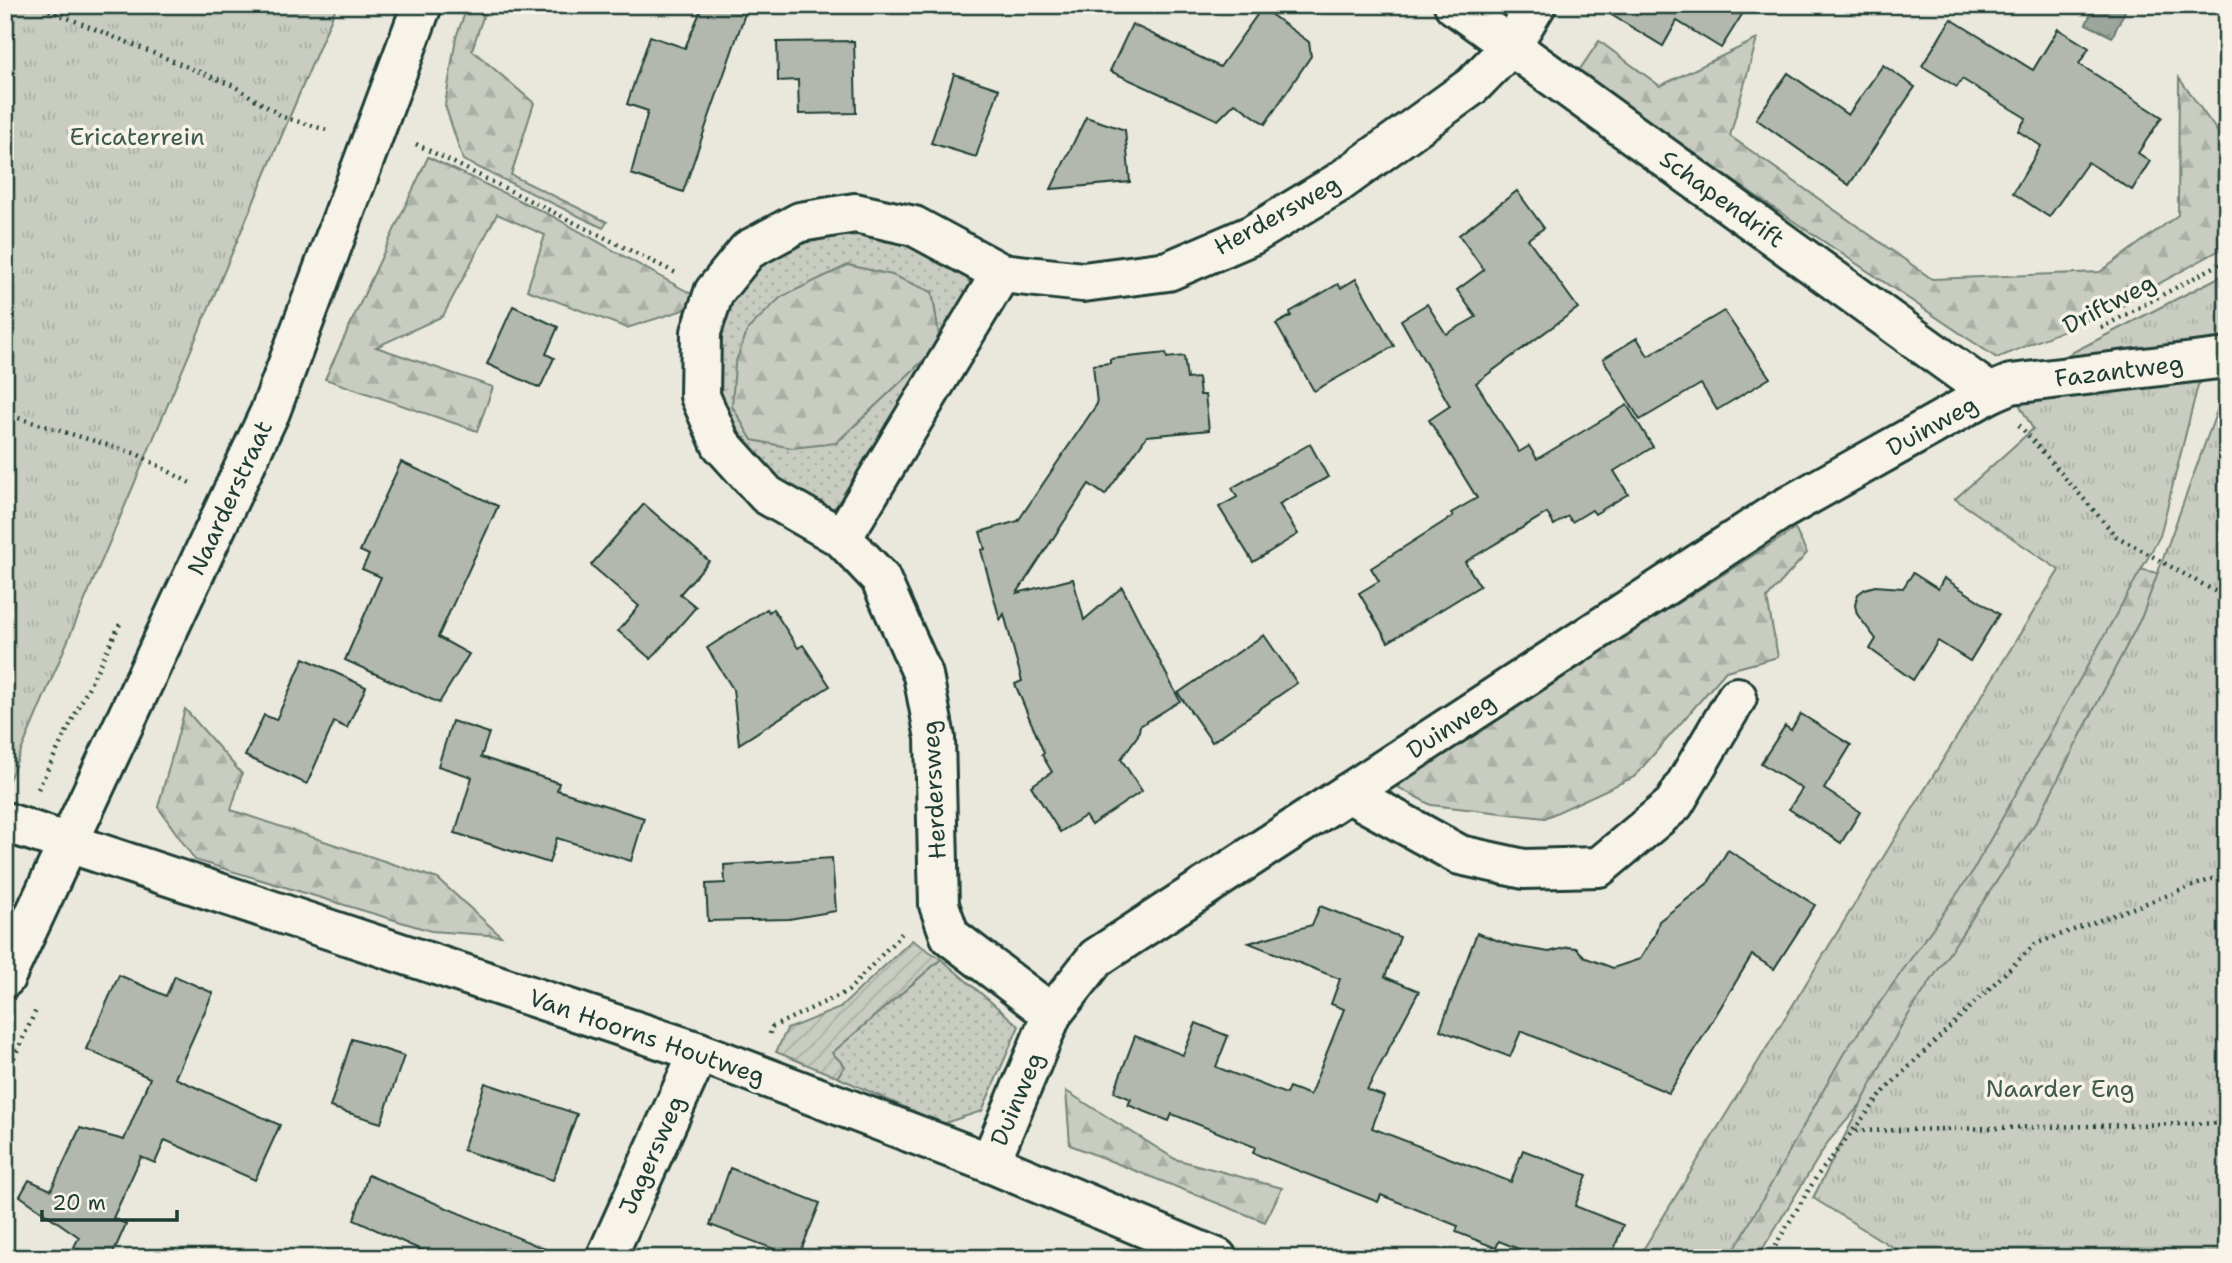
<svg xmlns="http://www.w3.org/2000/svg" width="2232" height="1263" font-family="'Shantell Sans',sans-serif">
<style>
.grass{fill:url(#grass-dots);stroke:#74847a;stroke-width:2}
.forest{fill:url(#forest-firs);stroke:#74847a;stroke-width:2}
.park{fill:url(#park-tufts);stroke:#74847a;stroke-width:2}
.garden{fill:url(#garden-furrows);stroke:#74847a;stroke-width:2}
.water{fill:url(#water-ripples);stroke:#6a7c72;stroke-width:2}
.building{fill:#b2b8ae;stroke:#1f3d34;stroke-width:2}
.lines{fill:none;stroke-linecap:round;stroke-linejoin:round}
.minor-casing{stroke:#1f3d34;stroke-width:44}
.path{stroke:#1f3d34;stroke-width:4.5;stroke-dasharray:2 5;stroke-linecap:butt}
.minor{stroke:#f7f3e8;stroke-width:38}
.labels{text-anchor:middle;stroke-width:7;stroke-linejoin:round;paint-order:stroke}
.park-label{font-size:24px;fill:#415a50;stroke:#f7f3e8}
.street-label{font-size:24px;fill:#1f3d34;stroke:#f7f3e8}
</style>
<defs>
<pattern id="grass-dots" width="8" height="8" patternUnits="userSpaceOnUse" patternTransform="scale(1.75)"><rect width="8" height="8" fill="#c8ccc1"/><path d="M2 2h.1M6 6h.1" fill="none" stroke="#abb0a6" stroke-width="1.8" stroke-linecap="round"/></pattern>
<pattern id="forest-firs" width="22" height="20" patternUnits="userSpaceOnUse" patternTransform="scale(1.75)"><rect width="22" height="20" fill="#c8ccc1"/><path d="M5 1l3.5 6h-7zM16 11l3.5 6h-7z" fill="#abb0a6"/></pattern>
<pattern id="park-tufts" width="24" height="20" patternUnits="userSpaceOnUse" patternTransform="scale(1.75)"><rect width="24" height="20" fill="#c8ccc1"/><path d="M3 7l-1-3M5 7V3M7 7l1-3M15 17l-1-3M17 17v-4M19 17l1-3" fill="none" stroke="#abb0a6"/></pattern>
<pattern id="garden-furrows" width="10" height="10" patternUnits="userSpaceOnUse" patternTransform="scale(1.75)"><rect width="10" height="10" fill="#c8ccc1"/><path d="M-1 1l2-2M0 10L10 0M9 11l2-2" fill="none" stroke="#abb0a6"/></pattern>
<pattern id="water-ripples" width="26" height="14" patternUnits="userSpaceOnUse" patternTransform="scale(1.75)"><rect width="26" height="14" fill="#9ca69c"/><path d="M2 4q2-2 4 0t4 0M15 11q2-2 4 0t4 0" fill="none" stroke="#7f8880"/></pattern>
</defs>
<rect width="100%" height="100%" fill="#eae8dd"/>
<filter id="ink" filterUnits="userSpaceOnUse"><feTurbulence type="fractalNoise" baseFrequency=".0143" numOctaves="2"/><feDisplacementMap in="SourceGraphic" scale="14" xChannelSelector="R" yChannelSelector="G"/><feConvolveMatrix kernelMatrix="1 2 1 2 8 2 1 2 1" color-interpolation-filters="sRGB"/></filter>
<g filter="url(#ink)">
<g class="grass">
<polygon points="884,233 950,259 972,285 939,335 932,292 836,443 929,355 846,499 829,511 764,473 718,405 714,360 725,310 739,281 799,240"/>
<polygon points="941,959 1019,1026 982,1111 942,1124 837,1077 845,1066 832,1053"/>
</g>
<g class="forest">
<polygon points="468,5 487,5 472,50 534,103 511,175 607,222 603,228 463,160 445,105 456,37"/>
<polygon points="1757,39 1730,136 1932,279 2100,272 2178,215 2179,78 2227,145 2227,246 2126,302 2127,304 1997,358 1576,75 1599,41 1660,86"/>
<polygon points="428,157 552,216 695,296 693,307 627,328 527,290 545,235 497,214 443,316 376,347 493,387 477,431 325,379"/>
<polygon points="848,265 892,275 932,292 939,335 929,355 836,443 792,448 752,440 732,406 735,364 748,329 781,297"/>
<polygon points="1795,529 1807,553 1767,598 1778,657 1726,671 1634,777 1545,818 1431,805 1392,784"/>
<polygon points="2114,563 2170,576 2227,607 1912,1045 1828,1142 1757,1258 1638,1258"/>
<polygon points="185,709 242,774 231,810 438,879 501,936 431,931 195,860 158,807"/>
<polygon points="1066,1091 1175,1159 1282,1188 1265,1222 1070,1145"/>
</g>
<g class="park">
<polygon points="5,5 337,5 5,789"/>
<polygon points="2227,273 2227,347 2052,363"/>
<polygon points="2213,373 2198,385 2160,536 1971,874 1844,1053 1730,1258 1638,1258 2059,570 1955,499 2033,429 2019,404 2139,378"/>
<polygon points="2227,383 2227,1258 1910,1258 1813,1198 1901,1026 2037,820 2142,616"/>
</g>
<polygon class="garden" points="912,940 941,959 832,1053 845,1066 837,1077 776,1052 787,1029 840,1008"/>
<polygon class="water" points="2095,5 2128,5 2112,37 2086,24"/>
<g class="building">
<polygon points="703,5 748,5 683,192 631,174 648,111 627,104 650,36 685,48"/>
<polygon points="1595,5 1748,5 1721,48 1677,21 1663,46"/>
<polygon points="1262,8 1309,42 1311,56 1265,124 1235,103 1218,120 1110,71 1132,24 1220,67"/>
<polygon points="1951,19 2033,70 2058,29 2089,48 2079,64 2162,117 2138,153 2150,161 2132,190 2088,162 2049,217 2013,193 2041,146 2018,131 2026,118 1962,79 1957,87 1922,66"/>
<polygon points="854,41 856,113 799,114 798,80 778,81 777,42"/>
<polygon points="1883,65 1915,87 1849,185 1756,119 1788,73 1848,115"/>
<polygon points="954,74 999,89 976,157 931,143"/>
<polygon points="1086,117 1125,130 1130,182 1051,189"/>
<polygon points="1517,191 1544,228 1528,239 1578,308 1476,383 1519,452 1529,446 1537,459 1627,405 1653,447 1614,471 1628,494 1595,514 1592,510 1572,522 1568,516 1554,525 1547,513 1465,562 1480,586 1388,642 1359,593 1379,581 1371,568 1453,516 1451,513 1477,498 1429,420 1450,406 1401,320 1427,304 1446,334 1476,317 1457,290 1484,270 1459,235"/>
<polygon points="1356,279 1394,346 1314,391 1276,324 1291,316 1290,312 1338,284 1341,288"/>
<polygon points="513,306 558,327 546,354 554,358 540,388 487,364"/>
<polygon points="1724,311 1770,378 1717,410 1701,384 1640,420 1603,359 1637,338 1648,356"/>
<polygon points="1166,353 1167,358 1184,356 1187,379 1198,378 1200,395 1205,395 1209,430 1147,436 1105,495 1089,484 1017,593 1073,579 1084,620 1122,587 1180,701 1140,726 1138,735 1121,759 1142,791 1091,825 1085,816 1060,832 1031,786 1052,772 1042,755 1044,753 1015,684 1022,681 1004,614 1000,620 981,550 985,549 980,532 1018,521 1057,463 1097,404 1093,365 1110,363 1110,359"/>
<polygon points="1310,444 1328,477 1279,504 1298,534 1253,562 1219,507 1237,497 1232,488"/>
<polygon points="401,462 498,506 438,637 469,654 439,703 345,660 381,577 362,569 369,555 360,551"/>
<polygon points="644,504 709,561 680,594 696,607 651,659 618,631 639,606 591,565"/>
<polygon points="1913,573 1938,589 1944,578 1999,614 1970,661 1938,641 1913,680 1870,649 1876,639 1857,614 1855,605 1858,594 1865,589 1875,586 1903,588"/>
<polygon points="767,609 769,612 773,609 798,648 803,645 830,686 739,744 733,689 707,648"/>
<polygon points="1264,635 1297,683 1212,742 1178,693"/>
<polygon points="304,658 366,687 347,728 334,722 307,784 245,756 264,715 276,720"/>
<polygon points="1801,714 1851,745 1824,789 1860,812 1841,843 1789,809 1802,789 1761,763 1785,726 1791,730"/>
<polygon points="452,721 489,733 481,757 559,783 557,790 644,818 631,861 557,838 549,863 455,833 472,777 438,766"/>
<polygon points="1728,850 1815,905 1774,969 1752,955 1669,1093 1521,1031 1510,1057 1440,1030 1477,933 1513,946 1549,952 1568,947 1576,948 1586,958 1613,968 1640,959 1655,935 1659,921 1708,883"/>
<polygon points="832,858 836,911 789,919 708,921 706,884 725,883 724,865"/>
<polygon points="1320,906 1400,937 1385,977 1419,991 1367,1090 1384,1096 1372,1128 1511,1182 1523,1150 1587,1175 1575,1206 1623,1225 1611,1258 1541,1258 1499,1241 1496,1248 1456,1232 1458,1226 1381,1195 1378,1202 1253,1153 1255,1147 1172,1114 1169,1121 1128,1105 1131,1099 1114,1092 1135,1036 1183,1055 1196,1023 1228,1036 1216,1067 1286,1094 1289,1087 1310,1095 1344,1009 1331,1004 1340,979 1249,943 1312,925"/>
<polygon points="119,975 166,996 175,976 213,993 175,1078 280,1125 255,1180 165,1140 155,1163 141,1157 113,1218 126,1224 111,1258 96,1258 74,1247 79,1237 20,1196 29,1180 51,1190 80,1128 124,1140 150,1078 86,1049"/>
<polygon points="352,1039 404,1056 381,1123 330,1107"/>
<polygon points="485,1083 577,1114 553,1180 463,1150"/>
<polygon points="730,1168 820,1203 798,1258 710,1225"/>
<polygon points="368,1175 564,1257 564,1258 439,1258 354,1220"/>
</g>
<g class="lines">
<defs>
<g id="minor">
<polyline points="1454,5 1990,393"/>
<polyline points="842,538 1001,273"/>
<polyline points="1348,793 1460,855 1524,869 1599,867 1674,804 1737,697"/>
<polyline points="5,822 699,1052 990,1163 1217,1258"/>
<polyline points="5,978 270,412 422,5"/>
<polyline points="1052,1014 950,936 939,905 935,738 923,675 880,578 842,538 767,495 721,444 700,396 701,332 714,292 748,250 800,222 855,213 914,226 1001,273 1083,282 1168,271 1252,235 1338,183 1472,86 1511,46 1536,5"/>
<polyline points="990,1163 1052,1014 1096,958 1776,513 1990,393 2011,384 2227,358"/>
<polyline points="606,1258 699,1052"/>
</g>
</defs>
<use href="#minor" class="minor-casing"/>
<g class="path">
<polyline points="36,5 234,86 283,117 330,131"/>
<polyline points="416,144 678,274"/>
<polyline points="2101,328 2227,260"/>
<polyline points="5,414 137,454 190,483"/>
<polyline points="2019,425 2116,536 2227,598"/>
<polyline points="38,789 120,624"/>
<polyline points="770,1034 772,1027 848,991 904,931"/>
<polyline points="5,1077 37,1008"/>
<polyline points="1856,1131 2227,1123"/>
<polyline points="1768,1258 1817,1176 1886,1089 2035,944 2212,879 2227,877"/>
</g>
<use href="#minor" class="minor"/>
</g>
</g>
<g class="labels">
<g class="park-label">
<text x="137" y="145">Ericaterrein</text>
<text x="2060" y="1097">Naarder Eng</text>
</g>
<g class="street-label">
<text transform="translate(1722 199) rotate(36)" y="8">Schapendrift</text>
<text transform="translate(1277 215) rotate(-29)" y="8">Herdersweg</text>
<text transform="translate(2109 304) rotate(-28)" y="8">Driftweg</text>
<text transform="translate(2119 371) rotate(-7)" y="8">Fazantweg</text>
<text transform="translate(1932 426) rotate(-29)" y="8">Duinweg</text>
<text transform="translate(230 498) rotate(-65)" y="8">Naarderstraat</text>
<text transform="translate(1451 726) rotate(-33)" y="8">Duinweg</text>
<text transform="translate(934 790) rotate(-93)" y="8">Herdersweg</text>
<text transform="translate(647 1037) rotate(19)" y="8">Van Hoorns Houtweg</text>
<text transform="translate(1017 1099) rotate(-67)" y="8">Duinweg</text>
<text transform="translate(652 1155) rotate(-66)" y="8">Jagersweg</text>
</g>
</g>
<rect width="2232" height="1263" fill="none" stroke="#f7f3e8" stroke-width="28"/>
<rect x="14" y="14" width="2204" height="1235" fill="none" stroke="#1f3d34" stroke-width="2.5" filter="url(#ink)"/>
<path d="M42 1210v10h135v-10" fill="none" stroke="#1f3d34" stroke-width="3.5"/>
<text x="52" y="1210" font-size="21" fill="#1f3d34" stroke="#f7f3e8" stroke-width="5" paint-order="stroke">20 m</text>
</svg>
